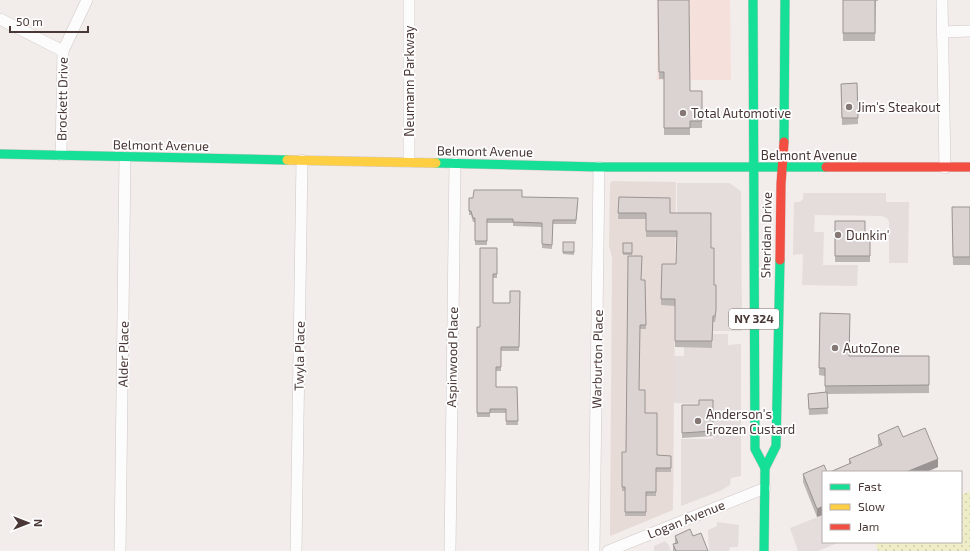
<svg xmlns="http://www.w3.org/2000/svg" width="970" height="551" font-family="'Exo 2',sans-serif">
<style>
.residential{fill:#e6dbd7}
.commercial{fill:#f5e0dc}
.grass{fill:url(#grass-dots)}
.parking{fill:#e4dddb}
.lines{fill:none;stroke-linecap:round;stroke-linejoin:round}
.street-casing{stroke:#cec8c6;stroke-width:12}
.fast-casing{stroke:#d5c8c3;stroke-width:10}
.slow-casing{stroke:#d5c8c3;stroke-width:10}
.jam-casing{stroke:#d5c8c3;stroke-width:10}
.street{stroke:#fdfcfc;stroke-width:11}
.fast{stroke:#16e098;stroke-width:9}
.slow{stroke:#ffcf43;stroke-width:9}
.jam{stroke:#f24e42;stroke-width:9}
.wall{fill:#bbb5b4}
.shaded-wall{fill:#999492}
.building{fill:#dad3d1;stroke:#999492}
.poi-dot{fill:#847774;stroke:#fff;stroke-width:1.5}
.labels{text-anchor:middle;stroke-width:3.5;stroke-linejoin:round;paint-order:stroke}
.shield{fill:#fff;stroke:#807472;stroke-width:1}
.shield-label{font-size:12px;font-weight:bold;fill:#493835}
.street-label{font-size:13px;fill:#493835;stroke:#fff}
.poi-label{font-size:13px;fill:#493835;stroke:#fff;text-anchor:start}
</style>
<defs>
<pattern id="grass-dots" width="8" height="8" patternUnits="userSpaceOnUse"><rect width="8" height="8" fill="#efecc8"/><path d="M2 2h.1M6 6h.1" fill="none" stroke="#cecbac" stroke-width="1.8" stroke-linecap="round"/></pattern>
</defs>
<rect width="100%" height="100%" fill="#f2ecea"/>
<polygon class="residential" points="612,181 676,182 673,510 610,536 612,257 609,246 610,184"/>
<polygon class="commercial" points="657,0 730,0 731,80 657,80"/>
<polygon class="grass" points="970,491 970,551 878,551 875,542 961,542 961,495"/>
<g class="parking">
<polygon points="677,183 729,183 741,191 742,331 712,331 712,322 716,316 716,291 714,290 714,255 711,255 712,217 677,217"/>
<polygon points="803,193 886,193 886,202 909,202 908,263 889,263 889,222 887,218 882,216 815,215 814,232 824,232 823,265 858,265 857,286 802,285 803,254 793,255 794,202 800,202 803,199"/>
<polygon points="713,334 728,334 728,345 741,344 741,476 731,478 730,485 720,491 681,506 681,439 713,439 713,404 674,403 674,356 684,356 684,347 712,348"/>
<polygon points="823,515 823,542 840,542 818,551 798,551 790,528"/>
<polygon points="717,522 739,525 738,547 730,547 729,551 709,551 708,530 717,526"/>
<polygon points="665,541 668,544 671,551 654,551 654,546"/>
</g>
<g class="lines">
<defs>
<g id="street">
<polyline points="942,0 945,168"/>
<polyline points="0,19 63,51"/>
<polyline points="942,32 970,31"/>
<polyline points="61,155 63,51 87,0"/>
<polyline points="409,162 409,0"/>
<polyline points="120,551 125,157"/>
<polyline points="296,551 302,160"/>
<polyline points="450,551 455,163"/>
<polyline points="594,551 599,167"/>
<polyline points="608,551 765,488"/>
</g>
<g id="fast">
<polyline points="753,0 755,449 765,468"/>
<polyline points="784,142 785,0"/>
<polyline points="0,154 287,160"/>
<polyline points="436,163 599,167 826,167"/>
<polyline points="764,551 765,468 776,446 780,260"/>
</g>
<polyline id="slow" points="287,160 436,163"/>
<g id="jam">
<polyline points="826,167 970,167"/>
<polyline points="780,260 781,184 784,142"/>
</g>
</defs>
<use href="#street" class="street-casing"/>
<use href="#fast" class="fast-casing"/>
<use href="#slow" class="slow-casing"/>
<use href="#jam" class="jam-casing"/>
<use href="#street" class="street"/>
<use href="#fast" class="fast"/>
<use href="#slow" class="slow"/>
<use href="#jam" class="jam"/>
</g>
<g class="wall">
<polygon points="658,0 690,91 702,91 702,128 690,128 690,135 664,135 664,79 659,79"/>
<polygon points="843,0 878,0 878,1 876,1 875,41 843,41"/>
<polygon points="857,83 858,124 842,125 841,84"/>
<polygon points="619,197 670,213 711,248 716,317 715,322 713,322 712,348 675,347 675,306 661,305 661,299 676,264 677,237 646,237 646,219 618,219"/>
<polygon points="469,198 578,202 576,224 553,224 552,249 542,248 542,227 513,226 513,223 487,223 487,245 475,245 475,222 473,222 471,215 469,215"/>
<polygon points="952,207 970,207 970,265 953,265"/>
<polygon points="835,221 865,233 870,233 870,262 835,262"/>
<polygon points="563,242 574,242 574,255 563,254"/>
<rect x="623" y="243" width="9" height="12"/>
<polygon points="497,248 497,278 493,278 493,303 510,303 520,291 519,351 501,351 501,371 496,371 496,387 517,387 518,425 506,425 506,413 490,413 490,417 477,417 477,327 480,327"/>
<polygon points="641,280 645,280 646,329 640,329 639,390 645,413 657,455 671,456 671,472 656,472 656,496 646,496 646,516 625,516 625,491 622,491 622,463 626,452"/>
<polygon points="820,313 850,356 929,385 929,393 827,394 828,414 809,415 808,394 825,392 825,376 819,375"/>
<polygon points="713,400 713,436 682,438 682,405 699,405"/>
<polygon points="878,435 903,437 938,467 926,472 830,472 849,464 849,459 879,447 878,443"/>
<polygon points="827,472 817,517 803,482 803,474"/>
<polygon points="675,536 693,536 708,551 673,551 673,544 675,544"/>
</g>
<g class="shaded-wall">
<polygon points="938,459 938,467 926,472 906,472"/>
<polygon points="823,506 823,515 817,517 817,509"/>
</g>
<g class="building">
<polygon points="658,0 689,0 690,91 702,91 702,121 690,121 690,128 664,128 664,72 659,72"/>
<rect x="843" y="0" width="32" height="33"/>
<polygon points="857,83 858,118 842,118 841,84"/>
<polygon points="474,190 522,190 522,197 578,198 576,220 553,220 552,245 542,244 542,223 513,222 513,219 487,219 487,241 475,241 475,218 473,218 471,211 469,211 469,198 473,198"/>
<polygon points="619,197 670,198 670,213 711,213 711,248 714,248 714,285 716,285 716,310 715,316 713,316 712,341 675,341 675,299 661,299 662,264 676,264 677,231 646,231 646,213 618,213"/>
<polygon points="952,207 970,207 970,257 953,257"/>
<polygon points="835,221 865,221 865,233 870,233 870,256 835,256"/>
<rect x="563" y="242" width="11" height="10"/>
<rect x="623" y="243" width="9" height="10"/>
<polygon points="480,248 497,248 497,274 493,274 493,303 510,303 510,291 520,291 519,347 501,347 501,367 496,367 496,387 517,387 518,421 506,421 506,409 490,409 490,413 477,413 477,327 480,327"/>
<polygon points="628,256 642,256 641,280 645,280 646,325 640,325 639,390 645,390 645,413 657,413 657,455 671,456 671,468 656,468 656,492 646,492 646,512 625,512 625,487 622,487 622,452 626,452"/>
<polygon points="820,313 850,314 849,356 929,356 929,385 825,386 825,368 819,368"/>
<polygon points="827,392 828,408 809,409 808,394"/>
<polygon points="699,400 713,400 713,431 682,433 682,405 699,405"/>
<polygon points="898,426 903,437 925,428 938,459 906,472 830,472 851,463 849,459 882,445 878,435"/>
<polygon points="824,465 827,472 823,472 823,506 817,509 803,474"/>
<polygon points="690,529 693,536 701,533 708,551 676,551 673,544 678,543 675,536"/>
</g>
<g class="poi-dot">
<circle cx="849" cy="107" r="4"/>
<circle cx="683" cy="113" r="4"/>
<circle cx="838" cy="235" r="4"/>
<circle cx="835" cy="348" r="4"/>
<circle cx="698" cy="421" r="4"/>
</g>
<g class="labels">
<rect class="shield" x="729" y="309" width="50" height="20" rx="3"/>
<g class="shield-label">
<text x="754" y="323">NY 324</text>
</g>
<g class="street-label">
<text transform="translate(409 81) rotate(-90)" y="5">Neumann Parkway</text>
<text transform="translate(62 99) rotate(-89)" y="5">Brockett Drive</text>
<text transform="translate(161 145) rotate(1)" y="5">Belmont Avenue</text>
<text transform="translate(485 151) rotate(1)" y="5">Belmont Avenue</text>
<text x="809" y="160">Belmont Avenue</text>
<text transform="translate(766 235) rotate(-89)" y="5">Sheridan Drive</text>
<text transform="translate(123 354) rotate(-89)" y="5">Alder Place</text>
<text transform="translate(299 356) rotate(-89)" y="5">Twyla Place</text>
<text transform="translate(452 357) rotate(-89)" y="5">Aspinwood Place</text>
<text transform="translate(597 359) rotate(-89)" y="5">Warburton Place</text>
<text transform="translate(686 519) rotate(-22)" y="5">Logan Avenue</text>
</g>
<g class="poi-label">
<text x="857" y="112">Jim's Steakout</text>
<text x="691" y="118">Total Automotive</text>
<text x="846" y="240">Dunkin'</text>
<text x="843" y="353">AutoZone</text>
<text x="706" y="419">Anderson's<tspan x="706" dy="15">Frozen Custard</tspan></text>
</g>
</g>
<rect x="822" y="471" width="140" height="72" fill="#ffffff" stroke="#b6afae"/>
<rect x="830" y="484" width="20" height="6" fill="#16e098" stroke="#b6afae"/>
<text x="858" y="491" font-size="12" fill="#493835">Fast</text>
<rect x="830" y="504" width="20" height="6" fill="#ffcf43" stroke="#b6afae"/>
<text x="858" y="511" font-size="12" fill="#493835">Slow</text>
<rect x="830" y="524" width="20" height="6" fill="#f24e42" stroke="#b6afae"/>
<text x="858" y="531" font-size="12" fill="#493835">Jam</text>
<g transform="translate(28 523) rotate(90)" stroke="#ffffff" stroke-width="3" paint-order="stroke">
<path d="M0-3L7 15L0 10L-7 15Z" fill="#493835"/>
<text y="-6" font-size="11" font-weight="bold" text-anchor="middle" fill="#493835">N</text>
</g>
<path d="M10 26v6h78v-6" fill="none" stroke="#493835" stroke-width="2"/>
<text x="16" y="26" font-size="12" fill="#493835" stroke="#ffffff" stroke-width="3" paint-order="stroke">50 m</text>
</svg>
